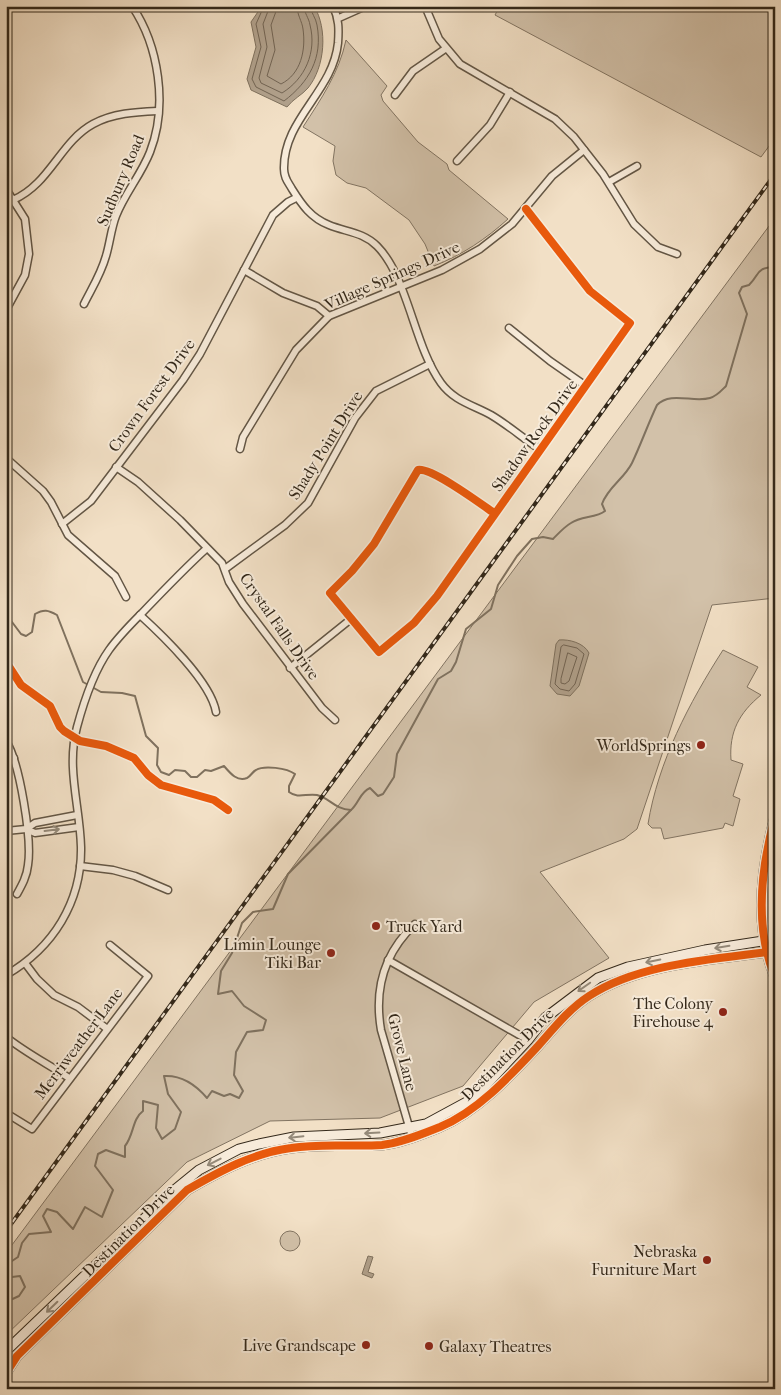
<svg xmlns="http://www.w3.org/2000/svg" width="781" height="1395" font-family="'IM FELL French Canon',serif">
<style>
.green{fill:#d2c1a9;stroke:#827462}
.water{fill:#b1a18c;stroke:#7f715e}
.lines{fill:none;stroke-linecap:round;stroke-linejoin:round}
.shore{stroke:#726453;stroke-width:1}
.stream{stroke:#7f715e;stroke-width:2}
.street-casing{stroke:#635645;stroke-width:9}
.secondary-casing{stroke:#33281a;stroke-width:11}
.street{stroke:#f7ebda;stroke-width:6}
.secondary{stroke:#f7ebda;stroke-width:9}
.rail-casing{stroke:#33281a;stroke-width:4}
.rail{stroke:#f7ebda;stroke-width:2;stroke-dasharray:5.5;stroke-linecap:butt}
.cycleway-casing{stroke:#f7ebda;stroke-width:11}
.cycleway{stroke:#e8590c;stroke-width:8}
.oneway{stroke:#958a7a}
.poi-dot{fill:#8f2418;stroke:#f7ebda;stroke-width:2}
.labels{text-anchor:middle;stroke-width:4;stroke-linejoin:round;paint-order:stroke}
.street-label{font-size:16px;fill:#33281a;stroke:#f7ebda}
.poi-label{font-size:16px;fill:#33281a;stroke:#f7ebda;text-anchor:end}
</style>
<rect width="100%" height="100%" fill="#f2e0c6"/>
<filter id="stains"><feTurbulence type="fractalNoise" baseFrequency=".004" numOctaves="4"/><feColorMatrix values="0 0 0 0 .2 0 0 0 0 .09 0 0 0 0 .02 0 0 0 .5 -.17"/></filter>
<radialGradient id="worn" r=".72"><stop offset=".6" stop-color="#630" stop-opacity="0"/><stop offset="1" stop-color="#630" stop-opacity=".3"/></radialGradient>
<g class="green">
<polygon points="500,6 775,6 775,138 761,157 495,15"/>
<path d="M346 40 387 86 381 95 383 101 418 142 447 164 449 170 508 219C486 239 462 255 434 266L425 244 409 220 366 188 347 183 336 175 333 161 335 146 303 127C321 99 339 73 346 40Z"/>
<polygon points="775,218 775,598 712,605 637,829 624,839 540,872 609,958 534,1002 463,1086 380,1118 270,1121 187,1162 6,1335 6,1253"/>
<path d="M723 650 758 667 747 687 761 695C739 713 729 732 731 760L743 764 733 796 740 799 733 826 725 823 723 828 664 839 661 828H652L648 824C658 762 689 703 723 650Z"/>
<circle cx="290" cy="1241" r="10"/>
</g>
<g class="water">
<path d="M262 6H314C328 29 325 67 308 88 302 95 293 99 287 107L251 90 247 79 256 47 251 22Z"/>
<path d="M559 640C569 639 584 643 589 653L579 686 570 696 557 694 550 686 556 644Z"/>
<polygon points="368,1256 373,1257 368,1272 374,1274 372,1278 362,1274"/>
</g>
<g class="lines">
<g class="shore">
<path d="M264 6 256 24 261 47 252 79 256 87 284 101C309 82 323 58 317 25 316 18 311 13 310 6"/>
<path d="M270 6 263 24 267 47 259 78 261 83 282 93C305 79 317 52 310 25 309 18 304 13 304 6"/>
<path d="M278 6 271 25 275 50 267 76 281 84C301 74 306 50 303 29 302 21 297 15 297 6"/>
<polygon points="564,645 577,648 584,654 575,684 569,691 560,689 555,684 561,647"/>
<polygon points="568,653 577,657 569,681 565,684 561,683 561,679"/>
</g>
<g class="stream">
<path d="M6 614 21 634 26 636 32 632 35 614C44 609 48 610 57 615L83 682 101 692 122 693 135 696 146 736 158 748 157 765 161 772 169 775 175 770 185 771 191 777H197L205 770 211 771 224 766C230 773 237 782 247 778 251 776 252 772 256 770 264 765 287 768 295 774L289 786V792C298 799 307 793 317 795 330 798 334 809 351 810 359 803 360 792 370 788L378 796 383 794 394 777 397 754 438 679 451 671 456 662 466 629 491 609 498 585 517 556 532 539 543 537 553 539C558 534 564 527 571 523 581 516 596 518 605 511L602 504C608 487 624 479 632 463 641 444 648 424 657 405 671 391 693 403 710 398 717 396 721 391 726 386L747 314 739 293 742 287 749 285C761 273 755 268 775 267"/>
<path d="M6 1265 18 1257 22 1243 29 1234 51 1232 43 1216 47 1209 57 1212 73 1229 85 1207 102 1217 113 1190 95 1166 98 1154 106 1150 125 1157V1146C134 1135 132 1119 143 1111V1101L158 1105 156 1128 162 1139 175 1129 181 1112 168 1094 164 1076C181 1075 196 1085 207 1098L212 1091 224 1096 230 1094 239 1098 243 1091 234 1075 236 1052 247 1032 263 1030 266 1020 244 1006 232 991 218 994 221 971 232 953 242 923 253 912 273 909 288 874 351 810"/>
<polyline points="6,1273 12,1277 20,1276 25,1287 19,1296 6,1302"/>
</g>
<defs>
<g id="street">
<path d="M333 6C339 19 339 29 338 43 333 92 283 119 284 169 284 178 288 182 292 189 302 205 311 218 329 225 346 232 363 232 377 246 408 277 414 346 441 383 454 401 473 405 491 415 508 425 524 439 541 450"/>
<polyline points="425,6 439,39 460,64 555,119 574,137 603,174 634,224 658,247 677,254"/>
<polyline points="339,18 366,6"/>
<polyline points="395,95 413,71 445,49"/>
<polyline points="457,161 490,125 510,92"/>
<polyline points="609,182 637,166"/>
<polyline points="6,189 25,219 29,254 25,275 6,310"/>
<path d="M13 200C50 184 60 142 93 124 113 113 136 112 158 111"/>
<polyline points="244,270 283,293 317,306 329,316"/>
<path d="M84 304C92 288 101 274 106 256 110 243 111 229 116 216 125 193 141 175 150 152 168 106 159 46 132 6"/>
<polyline points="509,328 550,361 586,386"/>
<polyline points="240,449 243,437 296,350 329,316 442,270 480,249 512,224 552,176 584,150"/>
<polyline points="6,458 43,491 51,502 68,535 115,576 126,597"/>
<polyline points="116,467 138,482 180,520 222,563 229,582 243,604 322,708 335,720"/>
<path d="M494 513C481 504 431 467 418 470L374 544 352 571 330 593 379 652 414 623 437 596 630 323 590 291 526 209"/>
<polyline points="62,524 91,501 183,380 200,354 273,215 288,202 296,198"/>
<polyline points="225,569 285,525 308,503 355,418 376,391 430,364"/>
<path d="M140 615C162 635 211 682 216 712"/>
<polyline points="290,668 351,619"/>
<path d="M6 741C20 763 32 840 28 865 27 876 22 885 17 894"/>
<polyline points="6,760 14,758"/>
<polyline points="26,829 35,833 79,827"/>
<polyline points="6,831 26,829 35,823 77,815"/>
<polyline points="80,866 113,870 135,876 168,890"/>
<polyline points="388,960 528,1040"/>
<polyline points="25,963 37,979 54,995 78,1007 106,1028"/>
<path d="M6 975C53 948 82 902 81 847 80 806 66 768 77 727 84 701 94 671 109 650 119 636 130 625 142 613 163 591 184 569 206 549"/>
<path d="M6 1037C26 1053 48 1064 69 1078"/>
<polyline points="6,1113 32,1129 148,976 110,945"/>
<path d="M412 1137 381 1030C374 989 384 953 415 924"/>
</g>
<g id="secondary">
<path d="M775 817C761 868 754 927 775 977"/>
<polyline points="6,1351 172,1192 199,1170 239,1149 259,1144 294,1137 380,1133 426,1124 474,1098 528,1040 545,1018 598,978 628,967 705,950 775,939"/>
<path d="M6 1373 17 1356 187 1190C220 1171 253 1153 291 1148 321 1143 352 1147 382 1145 401 1143 422 1134 440 1127 478 1111 510 1076 538 1046 554 1028 569 1009 589 996 639 963 716 959 775 951"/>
</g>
</defs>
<use href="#street" class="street-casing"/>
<use href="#secondary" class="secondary-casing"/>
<use href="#street" class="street"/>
<use href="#secondary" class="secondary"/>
<defs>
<polyline id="rail" points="6,1231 775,174"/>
</defs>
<use href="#rail" class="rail-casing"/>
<use href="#rail" class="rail"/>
<defs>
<g id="cycleway">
<path d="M494 513C481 504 431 467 418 470L374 544 352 571 330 593 379 652 414 623 437 596 630 323 590 291 526 209"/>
<polyline points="6,662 21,685 50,706 60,727 64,731 80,741 106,746 134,758 148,775 161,785 214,800 228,810"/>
<path d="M775 817C761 868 754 927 775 977"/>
<path d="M6 1373 17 1356 187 1190C220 1171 253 1153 291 1148 321 1143 352 1147 382 1145 401 1143 422 1134 440 1127 478 1111 510 1076 538 1046 554 1028 569 1009 589 996 639 963 716 959 775 951"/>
</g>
</defs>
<use href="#cycleway" class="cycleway-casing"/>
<use href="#cycleway" class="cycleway"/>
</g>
<defs><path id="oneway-shaft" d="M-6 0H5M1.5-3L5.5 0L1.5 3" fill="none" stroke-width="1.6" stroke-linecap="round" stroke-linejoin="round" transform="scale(1.25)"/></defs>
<g class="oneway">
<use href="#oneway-shaft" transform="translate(52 830) rotate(-7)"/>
<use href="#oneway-shaft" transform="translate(722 947) rotate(171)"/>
<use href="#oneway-shaft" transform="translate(653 961) rotate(168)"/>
<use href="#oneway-shaft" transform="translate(584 987) rotate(145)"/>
<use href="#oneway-shaft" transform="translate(372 1133) rotate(177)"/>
<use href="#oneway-shaft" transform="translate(296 1137) rotate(174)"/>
<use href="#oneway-shaft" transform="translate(214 1162) rotate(153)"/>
<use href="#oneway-shaft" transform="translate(52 1307) rotate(136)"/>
</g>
<g class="poi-dot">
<circle cx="701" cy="745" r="5"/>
<circle cx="376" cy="926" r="5"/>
<circle cx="331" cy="953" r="5"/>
<circle cx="723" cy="1012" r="5"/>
<circle cx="707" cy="1260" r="5"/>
<circle cx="366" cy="1345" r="5"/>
<circle cx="429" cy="1346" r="5"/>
</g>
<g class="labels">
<g class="street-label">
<text transform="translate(120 180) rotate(-67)" y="6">Sudbury Road</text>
<text transform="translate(392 275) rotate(-24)" y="6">Village Springs Drive</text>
<text transform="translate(151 395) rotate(-54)" y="6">Crown Forest Drive</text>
<text transform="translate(534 435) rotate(-54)" y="6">Shadow Rock Drive</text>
<text transform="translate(325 445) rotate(-58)" y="6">Shady Point Drive</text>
<text transform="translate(280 626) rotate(55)" y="6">Crystal Falls Drive</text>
<text transform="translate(78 1043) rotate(-53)" y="6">Merriweather Lane</text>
<text transform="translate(403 1052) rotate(76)" y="6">Grove Lane</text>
<text transform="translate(507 1054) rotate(-45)" y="6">Destination Drive</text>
<text transform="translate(128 1230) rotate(-45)" y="6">Destination Drive</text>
</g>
<g class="poi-label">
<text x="691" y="751">WorldSprings</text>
<text x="386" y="932" text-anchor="start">Truck Yard</text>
<text x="321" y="950">Limin Lounge<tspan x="321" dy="18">Tiki Bar</tspan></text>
<text x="713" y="1009">The Colony<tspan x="713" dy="18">Firehouse 4</tspan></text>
<text x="697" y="1257">Nebraska<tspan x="697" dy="18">Furniture Mart</tspan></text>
<text x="356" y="1351">Live Grandscape</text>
<text x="439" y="1352" text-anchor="start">Galaxy Theatres</text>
</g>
</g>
<rect width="781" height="1395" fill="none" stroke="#f2e0c6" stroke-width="25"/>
<rect x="8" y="8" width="766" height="1380" fill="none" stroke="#33281a" stroke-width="2.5"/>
<rect x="12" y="12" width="756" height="1370" fill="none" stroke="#33281a"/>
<rect width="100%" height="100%" filter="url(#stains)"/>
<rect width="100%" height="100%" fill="url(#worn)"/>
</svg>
